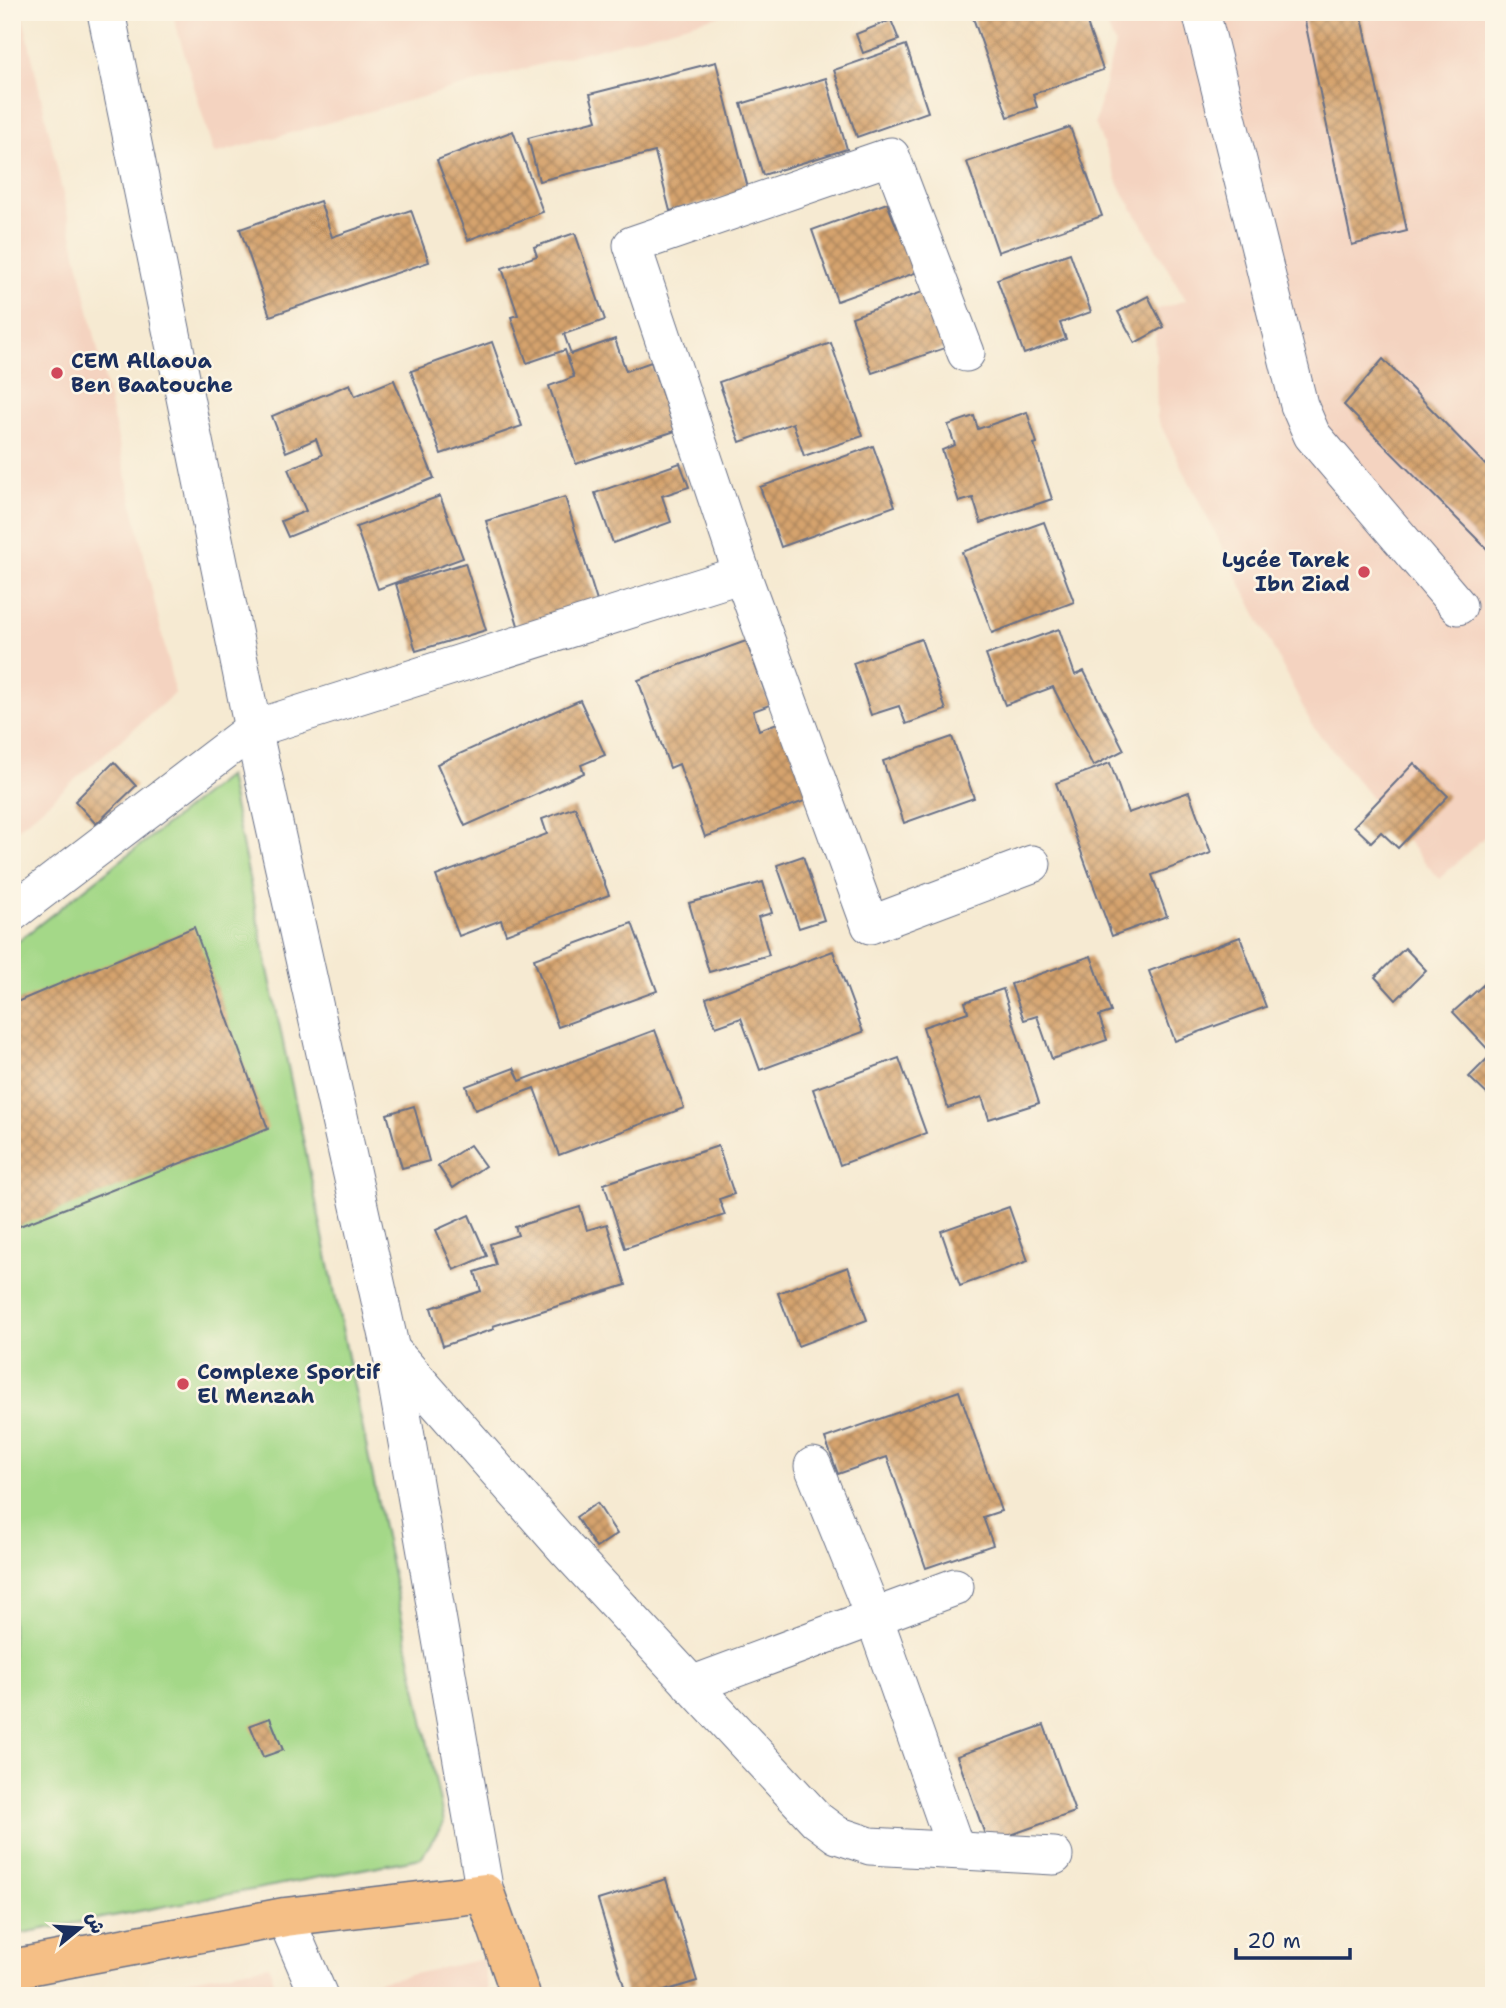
<svg xmlns="http://www.w3.org/2000/svg" width="1506" height="2008" font-family="'Shantell Sans','Playpen Sans Arabic',sans-serif">
<style>
.built{fill:#f4d3c0}
.pitch{fill:#a4d888;stroke:#608473;stroke-width:2}
.building{fill:url(#building-cross-hatch)}
.lines{fill:none;stroke-linecap:round;stroke-linejoin:round}
.minor-casing{stroke:#687087;stroke-width:39}
.major-casing{stroke:#687087;stroke-width:41}
.minor{stroke:#fff;stroke-width:37}
.major{stroke:#f5bf86;stroke-width:38}
.poi-dot{fill:#d1495b;stroke:#fcf5e5;stroke-width:2.5}
.labels{text-anchor:middle;stroke-width:5;stroke-linejoin:round;paint-order:stroke}
.poi-label{font-size:21px;font-weight:bold;fill:#1b2f5e;stroke:#fcf5e5;text-anchor:start}
</style>
<defs>
<pattern id="building-cross-hatch" width="8" height="8" patternUnits="userSpaceOnUse" patternTransform="scale(1.75)"><rect width="8" height="8" fill="#d5a36d"/><path d="M0 0l8 8M0 8l8-8" fill="none" stroke="#ac855d"/></pattern>
</defs>
<rect width="100%" height="100%" fill="#fcf5e5"/>
<filter id="ink" filterUnits="userSpaceOnUse"><feTurbulence type="fractalNoise" baseFrequency=".0143" numOctaves="2"/><feDisplacementMap in="SourceGraphic" scale="14" xChannelSelector="R" yChannelSelector="G"/><feConvolveMatrix kernelMatrix="1 2 1 2 8 2 1 2 1" color-interpolation-filters="sRGB"/></filter>
<filter id="wash" filterUnits="userSpaceOnUse"><feTurbulence type="fractalNoise" baseFrequency=".00686" numOctaves="4" result="noise"/><feDisplacementMap in="SourceGraphic" scale="28" xChannelSelector="R" yChannelSelector="G"/><feGaussianBlur stdDeviation="1.57" result="paint"/><feColorMatrix in="noise" values="0 0 0 0 0 0 0 0 0 0 0 0 0 0 0 0 0 1.4 0 .05"/><feComposite in="paint" operator="in"/></filter>
<g filter="url(#wash)">
<rect width="100%" height="100%" fill="#f6ead2"/>
<g class="built">
<polygon points="12,12 22,12 175,693 12,834"/>
<polygon points="172,12 732,12 214,154"/>
<polygon points="1101,12 1490,12 1494,19 1494,828 1439,879 1313,727 1157,418 1155,310 1186,300 1120,187 1095,123 1115,44"/>
<polygon points="483,1959 489,1996 311,1996"/>
<polygon points="269,1965 278,1996 97,1996"/>
</g>
<polygon class="pitch" points="228,776 444,1822 421,1858 12,1935 12,946"/>
<g id="blocks">
<g class="building">
<polygon points="979,12 1038,12 1041,19 1060,12 1083,12 1103,70 1033,94 1037,107 1008,117 972,15"/>
<polygon points="1303,12 1361,12 1407,231 1352,245"/>
<polygon points="891,20 899,40 863,53 856,34"/>
<polygon points="906,45 928,112 857,137 834,70"/>
<polygon points="716,62 749,192 670,211 655,152 539,181 528,138 597,120 590,94"/>
<polygon points="826,78 847,149 763,175 741,104"/>
<polygon points="1070,127 1102,216 998,252 967,162"/>
<polygon points="513,131 543,212 468,240 437,160"/>
<polygon points="320,201 332,237 411,210 429,262 270,316 240,229"/>
<polygon points="887,203 897,228 909,224 926,269 837,301 812,230"/>
<polygon points="575,233 605,320 564,334 571,354 615,339 626,371 651,362 675,431 576,464 549,386 574,377 565,350 527,363 511,317 518,315 502,268 537,256 534,247"/>
<polygon points="1070,253 1091,312 1060,323 1066,339 1024,354 997,279"/>
<polygon points="928,290 948,347 872,373 852,317"/>
<polygon points="1148,296 1164,327 1135,343 1118,312"/>
<polygon points="492,342 522,426 441,454 411,371"/>
<polygon points="831,343 863,436 804,456 793,423 740,442 719,382"/>
<polygon points="1383,359 1494,474 1494,556 1344,405"/>
<polygon points="394,380 434,478 288,537 281,521 306,511 288,469 322,455 316,439 286,452 272,416 350,384 355,396"/>
<polygon points="1027,412 1037,443 1034,444 1052,499 981,523 973,498 959,502 942,450 955,445 948,425 974,416 978,429"/>
<polygon points="873,446 895,506 781,547 760,487"/>
<polygon points="680,463 689,487 662,496 671,522 613,543 595,493"/>
<polygon points="440,496 463,558 378,589 356,527"/>
<polygon points="565,497 600,611 521,635 486,521"/>
<polygon points="1044,522 1074,602 992,633 962,552"/>
<polygon points="465,563 486,630 416,651 396,584"/>
<polygon points="1059,629 1075,675 1084,671 1124,750 1093,766 1053,687 1005,705 986,655"/>
<polygon points="921,639 946,710 906,724 899,706 871,715 853,663"/>
<polygon points="746,641 770,705 753,711 759,730 785,720 813,798 705,837 679,764 670,768 638,680"/>
<polygon points="580,700 605,755 581,765 584,773 465,826 437,764"/>
<polygon points="952,737 974,798 904,823 883,761"/>
<polygon points="114,762 136,786 96,824 75,801"/>
<polygon points="1110,763 1128,813 1189,792 1211,853 1152,875 1167,916 1112,936 1056,783"/>
<polygon points="1414,763 1448,796 1398,848 1381,832 1371,842 1354,826"/>
<polygon points="575,807 609,895 506,934 501,920 459,936 436,876 547,834 542,819"/>
<polygon points="803,856 824,920 799,928 777,865"/>
<polygon points="763,882 772,913 758,917 769,955 709,972 689,903"/>
<polygon points="632,923 657,991 558,1027 534,959"/>
<polygon points="194,927 268,1129 12,1229 12,1004"/>
<polygon points="1240,937 1266,1007 1175,1041 1149,971"/>
<polygon points="1405,948 1426,970 1396,1000 1375,977"/>
<polygon points="833,951 863,1032 760,1070 741,1018 716,1027 706,998"/>
<polygon points="1091,956 1111,1012 1099,1016 1107,1040 1052,1059 1037,1016 1024,1020 1011,984"/>
<polygon points="1494,975 1494,1056 1453,1012"/>
<polygon points="1003,989 1039,1103 989,1119 982,1097 948,1108 923,1027 968,1012 965,1002"/>
<polygon points="655,1030 684,1108 559,1155 534,1088 475,1110 466,1086 514,1068 520,1081"/>
<polygon points="899,1058 926,1133 840,1165 813,1089"/>
<polygon points="1487,1059 1494,1066 1494,1101 1469,1077"/>
<polygon points="414,1106 429,1161 402,1168 387,1114"/>
<polygon points="470,1145 485,1166 453,1188 438,1166"/>
<polygon points="718,1146 734,1194 719,1199 725,1215 625,1248 604,1184"/>
<polygon points="580,1207 587,1230 607,1224 626,1285 493,1326 494,1329 443,1346 431,1308 481,1291 475,1272 496,1265 490,1244 518,1235 515,1227"/>
<polygon points="1009,1207 1028,1261 960,1286 941,1231"/>
<polygon points="469,1215 487,1256 454,1270 436,1230"/>
<polygon points="848,1267 867,1320 798,1346 778,1293"/>
<polygon points="959,1391 1001,1511 983,1517 993,1545 926,1568 887,1457 838,1474 825,1438"/>
<polygon points="597,1503 617,1534 596,1548 576,1517"/>
<polygon points="270,1718 283,1750 263,1757 250,1725"/>
<polygon points="1044,1725 1075,1812 988,1843 957,1756"/>
<polygon points="666,1879 697,1981 648,1996 627,1996 598,1900"/>
</g>
</g>
</g>
<g filter="url(#ink)">
<use href="#blocks" fill-opacity="0" stroke="#687087" stroke-width="2"/>
<g class="lines">
<defs>
<g id="minor">
<polyline points="106,12 253,729 391,1350 485,1893"/>
<polyline points="1201,12 1299,405 1312,435 1458,606"/>
<polyline points="966,353 891,156 632,245 742,574 870,925 1032,864"/>
<polyline points="12,913 253,729 742,574"/>
<polyline points="392,1351 567,1550 817,1820 837,1835 870,1846 1054,1856"/>
<polyline points="813,1466 874,1617 956,1850"/>
<polyline points="691,1685 955,1587"/>
<polyline points="285,1917 319,1996"/>
</g>
<polyline id="major" points="12,1969 285,1917 485,1893 521,1996"/>
</defs>
<use href="#minor" class="minor-casing"/>
<use href="#major" class="major-casing"/>
<use href="#minor" class="minor"/>
<use href="#major" class="major"/>
</g>
</g>
<g class="poi-dot">
<circle cx="57" cy="373" r="7"/>
<circle cx="1364" cy="572" r="7"/>
<circle cx="183" cy="1384" r="7"/>
</g>
<g class="labels">
<g class="poi-label">
<text x="71" y="368">CEM Allaoua<tspan x="71" dy="24">Ben Baatouche</tspan></text>
<text x="1350" y="567" text-anchor="end">Lycée Tarek<tspan x="1350" dy="24">Ibn Ziad</tspan></text>
<text x="197" y="1379">Complexe Sportif<tspan x="197" dy="24">El Menzah</tspan></text>
</g>
</g>
<rect width="1506" height="2008" fill="none" stroke="#fcf5e5" stroke-width="42"/>
<g transform="translate(80 1928) rotate(72)" stroke="#fcf5e5" stroke-width="5" paint-order="stroke">
<path d="M0-5L12 26L0 18L-12 26Z" fill="#1b2f5e"/>
<text y="-10" font-size="19" font-weight="bold" text-anchor="middle" fill="#1b2f5e">ش</text>
</g>
<path d="M1236 1948v10h114v-10" fill="none" stroke="#1b2f5e" stroke-width="3.5"/>
<text x="1247" y="1948" font-size="21" fill="#1b2f5e" stroke="#fcf5e5" stroke-width="5" paint-order="stroke">20 m</text>
</svg>
